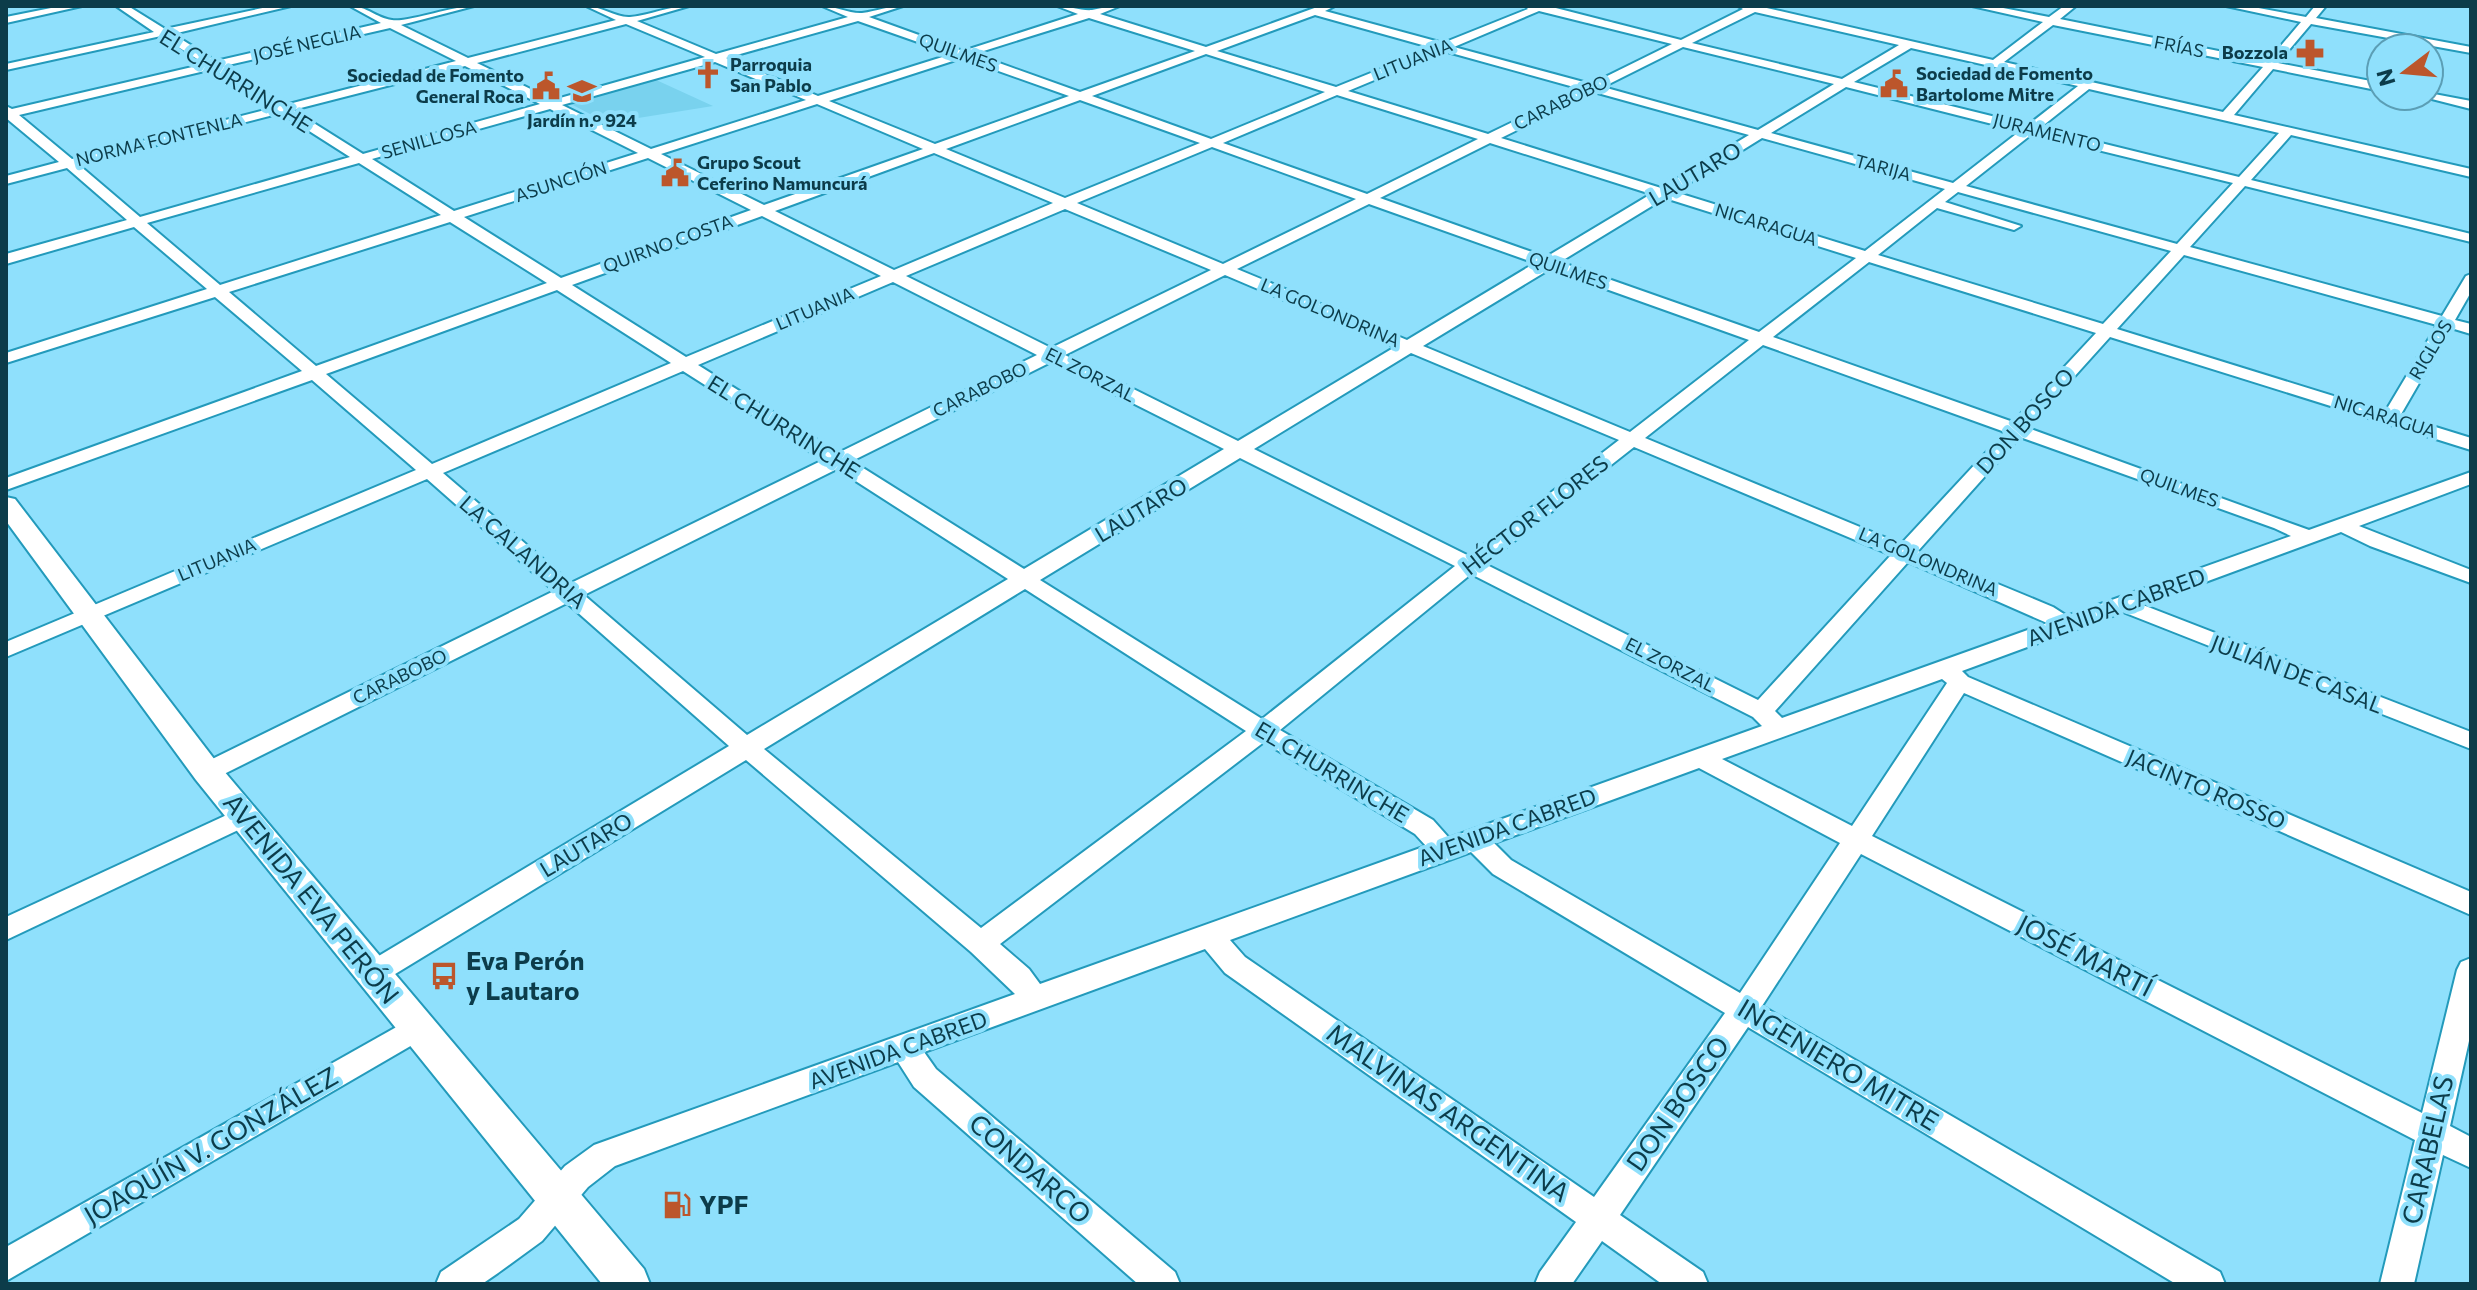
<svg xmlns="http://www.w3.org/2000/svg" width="2477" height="1290" font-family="Commissioner,sans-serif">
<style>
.built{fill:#79d2ee}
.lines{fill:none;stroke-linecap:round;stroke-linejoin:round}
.minor-casing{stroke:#239abb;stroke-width:4}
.major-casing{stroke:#239abb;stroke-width:4}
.minor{fill:#fff;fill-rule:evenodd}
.major{fill:#fff;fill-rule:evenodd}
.labels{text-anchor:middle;stroke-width:8;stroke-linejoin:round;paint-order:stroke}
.far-street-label{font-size:18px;fill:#0c3c4a;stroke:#8fe0fc}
.far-poi-label{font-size:18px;font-weight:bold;fill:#0c3c4a;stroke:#8fe0fc;text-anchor:start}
.street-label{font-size:22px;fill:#0c3c4a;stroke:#8fe0fc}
.near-street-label{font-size:26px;fill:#0c3c4a;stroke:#8fe0fc}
.near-poi-label{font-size:26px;font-weight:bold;fill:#0c3c4a;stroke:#8fe0fc;text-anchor:start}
</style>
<rect width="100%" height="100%" fill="#8fe0fc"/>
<polygon class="built" points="654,79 713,106 607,123 571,104"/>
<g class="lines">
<defs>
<g id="minor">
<polygon points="61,6 82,6 6,23 6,17"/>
<path d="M116 6H128L165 29 272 6H291L173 34 216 61 381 23 350 6C367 6 376 18 392 20 406 23 452 6 474 6L401 25 468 58 616 20 586 6C601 6 616 18 630 17 651 15 668 6 689 6L637 21 716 54 848 17 822 6C835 6 850 14 862 13 877 11 888 6 903 6L869 17 963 51 1078 14 1057 6C1068 6 1082 11 1092 10 1102 8 1110 6 1120 6L1100 14 1206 47 1320 6H1335L1325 11 1443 43 1528 9 1525 6H1548L1681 40 1743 9 1738 6H1758L1993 60 2043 22 1972 6H1993L2049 17 2064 6H2076L2060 19 2268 61 2301 22 2226 6H2248L2306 17 2315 6H2326L2316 18 2471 47V53L2311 24 2278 63 2381 83V91L2273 69 2234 115 2471 169V177L2291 135 2251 180 2471 234V242L2245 186 2190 247 2442 316 2466 276 2471 274V292L2455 320 2471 324V334L2451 328 2400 416 2471 438V450L2110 337 2028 428 2309 530 2471 472V484L2359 526 2471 570V583L2370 546 2341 532 2143 605 2471 732V749L2123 612 1962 671 1968 677 2471 892V915L1964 693 1872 836 2422 1113 2457 970 2461 962 2471 958V1032L2450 1126 2471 1137V1168L2443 1155 2414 1284H2380L2415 1140 1861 854 1762 1006 2220 1272 2225 1284H2176L1748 1027 1620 1215 1703 1272 1708 1284H1662L1602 1241 1572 1284H1535L1540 1272 1576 1222 1225 973 1205 949 924 1052 936 1069 1175 1272 1180 1284H1138L914 1087 898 1062 615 1166 588 1187 542 1241 498 1273 482 1284H436L441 1272 519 1219 565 1166 594 1145 1015 994 971 952 746 760 382 982 372 986 362 982 358 974 362 966 729 746 567 603 216 778 207 781 198 778 195 772 198 766 554 591 427 479 6 657V642L416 470 312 380 6 490V478L302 371 215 297 6 363V353L207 289 134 227 6 264V254L127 220 67 168 6 184V176L59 162 6 118V106L12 109 205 64 161 36 6 70V64L154 32ZM1539 11 1672 44 1591 84 1454 47ZM1755 12 1899 45 1842 79 1692 43ZM1315 15 1433 48 1336 87 1217 51ZM1089 18 1195 51 1080 92 974 54ZM858 21 952 54 818 96 726 58ZM626 24 705 57 553 100 477 63ZM2053 25 2263 67 2223 112 2004 62ZM390 28 456 61 285 105 224 66ZM1683 47 1834 84 1758 130 1603 87ZM1911 48 2078 86 2028 125 1854 82ZM1444 51 1581 89 1488 134 1348 91ZM1206 54 1325 92 1211 139 1092 96ZM962 58 1069 96 935 144 829 101ZM715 62 806 100 651 149 562 105ZM465 66 540 104 363 154 293 110ZM213 69 273 108 72 159 19 115ZM1846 87 2020 131 1953 183 1771 133ZM2089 89 2279 133 2239 177 2040 128ZM1594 92 1749 135 1661 188 1501 138ZM1337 95 1478 139 1367 194 1223 143ZM1080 100 1200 143 1065 198 946 149ZM817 104 923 149 764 205 661 154ZM550 109 638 153 454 211 372 159ZM281 113 350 157 140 217 79 165ZM2032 134 2233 183 2177 244 1966 186ZM1762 138 1945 189 1865 251 1675 192ZM1490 143 1651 194 1546 257 1380 198ZM1212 147 1356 199 1223 264 1077 203ZM934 153 1053 203 894 270 775 211ZM648 158 751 210 561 278 464 217ZM359 163 441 215 220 285 147 223ZM1958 192 2171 251 2103 324 1878 255 1937 208 2014 230 2021 226 1945 202ZM1665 198 1856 258 1759 332 1560 262ZM1369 204 1535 263 1407 340 1237 269ZM1065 209 1211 270 1051 348 906 276ZM762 216 881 276 686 357 572 285ZM450 222 547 283 316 366 229 292ZM2184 255 2437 325 2385 412 2117 329ZM1869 262 2096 333 2013 422 1773 337ZM1550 269 1749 340 1630 432 1423 346ZM1225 275 1395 347 1238 441 1065 355ZM893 282 1037 355 838 453 698 365ZM557 290 671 363 432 464 326 374ZM1763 345 2005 432 1901 544 1645 438ZM1411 353 1619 440 1469 556 1254 449ZM1051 362 1224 449 1024 569 852 461ZM683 371 823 460 571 583 443 473ZM2020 437 2274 528 2291 536 2067 616 2053 607 1918 551ZM1634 447 1891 555 1758 700 1485 564ZM1240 458 1455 566 1262 719 1040 580ZM837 469 1008 579 747 735 584 595ZM1908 562 2047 623 1782 718 1775 711ZM1471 574 1753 717 1762 726 1449 838 1433 820 1280 730ZM1025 589 1246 731 981 928 764 749ZM1942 679 1947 683 1852 826 1722 759ZM1264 742 1415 834 1426 846 1040 984 1029 969 1000 944ZM1699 768 1840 843 1740 993 1511 860 1494 843ZM1471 852 1493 874 1725 1013 1594 1197 1245 957 1230 940Z"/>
<polygon points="2429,93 2471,101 2471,109 2420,96 2429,96"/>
<polygon points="244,807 253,809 257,816 253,823 6,940 6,917"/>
<polygon points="416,1016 426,1019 430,1028 426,1037 6,1281 6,1247"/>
</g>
<polygon id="major" points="6,497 15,499 218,764 644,1269 650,1284 602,1284 196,780 6,521"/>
</defs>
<use href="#minor" class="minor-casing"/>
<use href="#major" class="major-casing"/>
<use href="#minor" class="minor"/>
<use href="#major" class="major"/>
</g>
<defs>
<symbol id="pharmacy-bare" viewBox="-9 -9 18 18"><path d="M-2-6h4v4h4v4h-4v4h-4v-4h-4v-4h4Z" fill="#bc562b" stroke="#8fe0fc" stroke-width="2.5" paint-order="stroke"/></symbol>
<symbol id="church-bare" viewBox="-9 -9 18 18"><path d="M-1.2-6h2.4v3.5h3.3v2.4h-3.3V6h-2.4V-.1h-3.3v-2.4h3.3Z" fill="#bc562b" stroke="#8fe0fc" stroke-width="2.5" paint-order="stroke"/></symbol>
<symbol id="civic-bare" viewBox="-9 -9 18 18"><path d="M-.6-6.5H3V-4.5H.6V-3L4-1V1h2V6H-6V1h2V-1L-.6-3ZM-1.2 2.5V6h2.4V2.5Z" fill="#bc562b" stroke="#8fe0fc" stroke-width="2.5" paint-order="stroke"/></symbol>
<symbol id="school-bare" viewBox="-9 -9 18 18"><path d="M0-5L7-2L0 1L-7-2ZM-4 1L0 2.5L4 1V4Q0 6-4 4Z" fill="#bc562b" stroke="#8fe0fc" stroke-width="2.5" paint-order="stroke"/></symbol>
<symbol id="bus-bare" viewBox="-9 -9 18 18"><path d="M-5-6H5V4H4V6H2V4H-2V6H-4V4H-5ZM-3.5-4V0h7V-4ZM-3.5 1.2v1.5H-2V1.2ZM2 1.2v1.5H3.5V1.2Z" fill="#bc562b" stroke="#8fe0fc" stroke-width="2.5" paint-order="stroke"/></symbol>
<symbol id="fuel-bare" viewBox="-9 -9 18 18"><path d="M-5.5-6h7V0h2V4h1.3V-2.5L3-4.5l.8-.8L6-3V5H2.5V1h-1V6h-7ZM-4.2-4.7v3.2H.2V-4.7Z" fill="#bc562b" stroke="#8fe0fc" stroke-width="2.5" paint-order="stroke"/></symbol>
</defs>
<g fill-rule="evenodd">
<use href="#pharmacy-bare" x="2290" y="33" width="40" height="40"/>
<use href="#church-bare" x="688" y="55" width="40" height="40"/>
<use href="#civic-bare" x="1874" y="64" width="40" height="40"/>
<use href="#civic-bare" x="526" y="66" width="40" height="40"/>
<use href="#school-bare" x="562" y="71" width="40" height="40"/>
<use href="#civic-bare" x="655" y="153" width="40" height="40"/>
<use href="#bus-bare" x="424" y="956" width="40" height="40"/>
<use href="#fuel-bare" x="657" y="1185" width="40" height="40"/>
</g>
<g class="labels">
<g class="far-street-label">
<text transform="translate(307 44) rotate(-13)" y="6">JOSÉ NEGLIA</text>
<text transform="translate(2179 47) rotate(11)" y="6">FRÍAS</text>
<text transform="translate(958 53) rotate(20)" y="6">QUILMES</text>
<text transform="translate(1413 60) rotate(-22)" y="6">LITUANIA</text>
<text transform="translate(1561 103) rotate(-26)" y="6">CARABOBO</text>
<text transform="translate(2047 133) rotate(14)" y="6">JURAMENTO</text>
<text transform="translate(159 140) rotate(-14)" y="6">NORMA FONTENLA</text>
<text transform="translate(429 140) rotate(-16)" y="6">SENILLOSA</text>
<text transform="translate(1883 168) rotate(15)" y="6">TARIJA</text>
<text transform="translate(561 182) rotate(-18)" y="6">ASUNCIÓN</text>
<text transform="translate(1766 225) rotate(17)" y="6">NICARAGUA</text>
<text transform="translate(668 244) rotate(-20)" y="6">QUIRNO COSTA</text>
<text transform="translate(1568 271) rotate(19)" y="6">QUILMES</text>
<text transform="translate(815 309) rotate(-23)" y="6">LITUANIA</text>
<text transform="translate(1330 313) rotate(23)" y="6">LA GOLONDRINA</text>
<text transform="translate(2431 350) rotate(-59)" y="6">RIGLOS</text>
<text transform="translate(1090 375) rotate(27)" y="6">EL ZORZAL</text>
<text transform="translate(980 390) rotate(-26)" y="6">CARABOBO</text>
<text transform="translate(2385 417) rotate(17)" y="6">NICARAGUA</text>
<text transform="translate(2179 488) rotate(20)" y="6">QUILMES</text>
<text transform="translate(217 560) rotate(-23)" y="6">LITUANIA</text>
<text transform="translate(1928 562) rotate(23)" y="6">LA GOLONDRINA</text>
<text transform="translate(1670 665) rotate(27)" y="6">EL ZORZAL</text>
<text transform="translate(400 677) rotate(-26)" y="6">CARABOBO</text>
</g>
<g class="far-poi-label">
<text x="2288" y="59" text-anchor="end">Bozzola</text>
<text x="730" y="71">Parroquia<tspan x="730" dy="21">San Pablo</tspan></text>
<text x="1916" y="80">Sociedad de Fomento<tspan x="1916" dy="21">Bartolome Mitre</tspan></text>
<text x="524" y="82" text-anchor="end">Sociedad de Fomento<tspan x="524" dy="21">General Roca</tspan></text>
<text x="582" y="127" text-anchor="middle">Jardín n.° 924</text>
<text x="697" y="169">Grupo Scout<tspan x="697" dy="21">Ceferino Namuncurá</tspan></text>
</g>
<g class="street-label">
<text transform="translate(236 81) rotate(32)" y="8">EL CHURRINCHE</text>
<text transform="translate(1695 174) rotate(-31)" y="8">LAUTARO</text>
<text transform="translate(2025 421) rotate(-48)" y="8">DON BOSCO</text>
<text transform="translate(784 427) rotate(32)" y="8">EL CHURRINCHE</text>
<text transform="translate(1141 510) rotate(-31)" y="8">LAUTARO</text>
<text transform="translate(1535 515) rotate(-38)" y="8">HÉCTOR FLORES</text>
<text transform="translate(523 552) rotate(41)" y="8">LA CALANDRIA</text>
<text transform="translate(2116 607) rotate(-20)" y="8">AVENIDA CABRED</text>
<text transform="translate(2297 674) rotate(21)" y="8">JULIÁN DE CASAL</text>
<text transform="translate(1332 772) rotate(31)" y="8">EL CHURRINCHE</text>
<text transform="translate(2206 789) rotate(23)" y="8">JACINTO ROSSO</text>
<text transform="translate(1507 827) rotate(-20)" y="8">AVENIDA CABRED</text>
<text transform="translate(586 845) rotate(-31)" y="8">LAUTARO</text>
<text transform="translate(898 1050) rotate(-20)" y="8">AVENIDA CABRED</text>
</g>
<g class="near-street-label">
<text transform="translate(311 899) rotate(51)" y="9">AVENIDA EVA PERÓN</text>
<text transform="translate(2085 956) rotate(27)" y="9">JOSÉ MARTÍ</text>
<text transform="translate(1838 1065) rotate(31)" y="9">INGENIERO MITRE</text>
<text transform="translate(1678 1104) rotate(-55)" y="9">DON BOSCO</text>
<text transform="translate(1448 1113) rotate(35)" y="9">MALVINAS ARGENTINA</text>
<text transform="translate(211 1146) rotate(-30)" y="9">JOAQUÍN V. GONZÁLEZ</text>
<text transform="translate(2428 1150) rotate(-77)" y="9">CARABELAS</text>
<text transform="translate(1030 1169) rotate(41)" y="9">CONDARCO</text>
</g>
<g class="near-poi-label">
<text x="466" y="970">Eva Perón<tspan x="466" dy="30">y Lautaro</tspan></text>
<text x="699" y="1214">YPF</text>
</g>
</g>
<rect width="2477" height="1290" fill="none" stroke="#0c3c4a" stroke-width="16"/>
<g transform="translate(2405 72) rotate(254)"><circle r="38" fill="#8fe0fc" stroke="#5b9eb5" stroke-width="2"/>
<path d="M0-6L14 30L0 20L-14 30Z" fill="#bc562b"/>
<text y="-12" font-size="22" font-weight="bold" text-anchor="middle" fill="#0c3c4a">N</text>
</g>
</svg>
